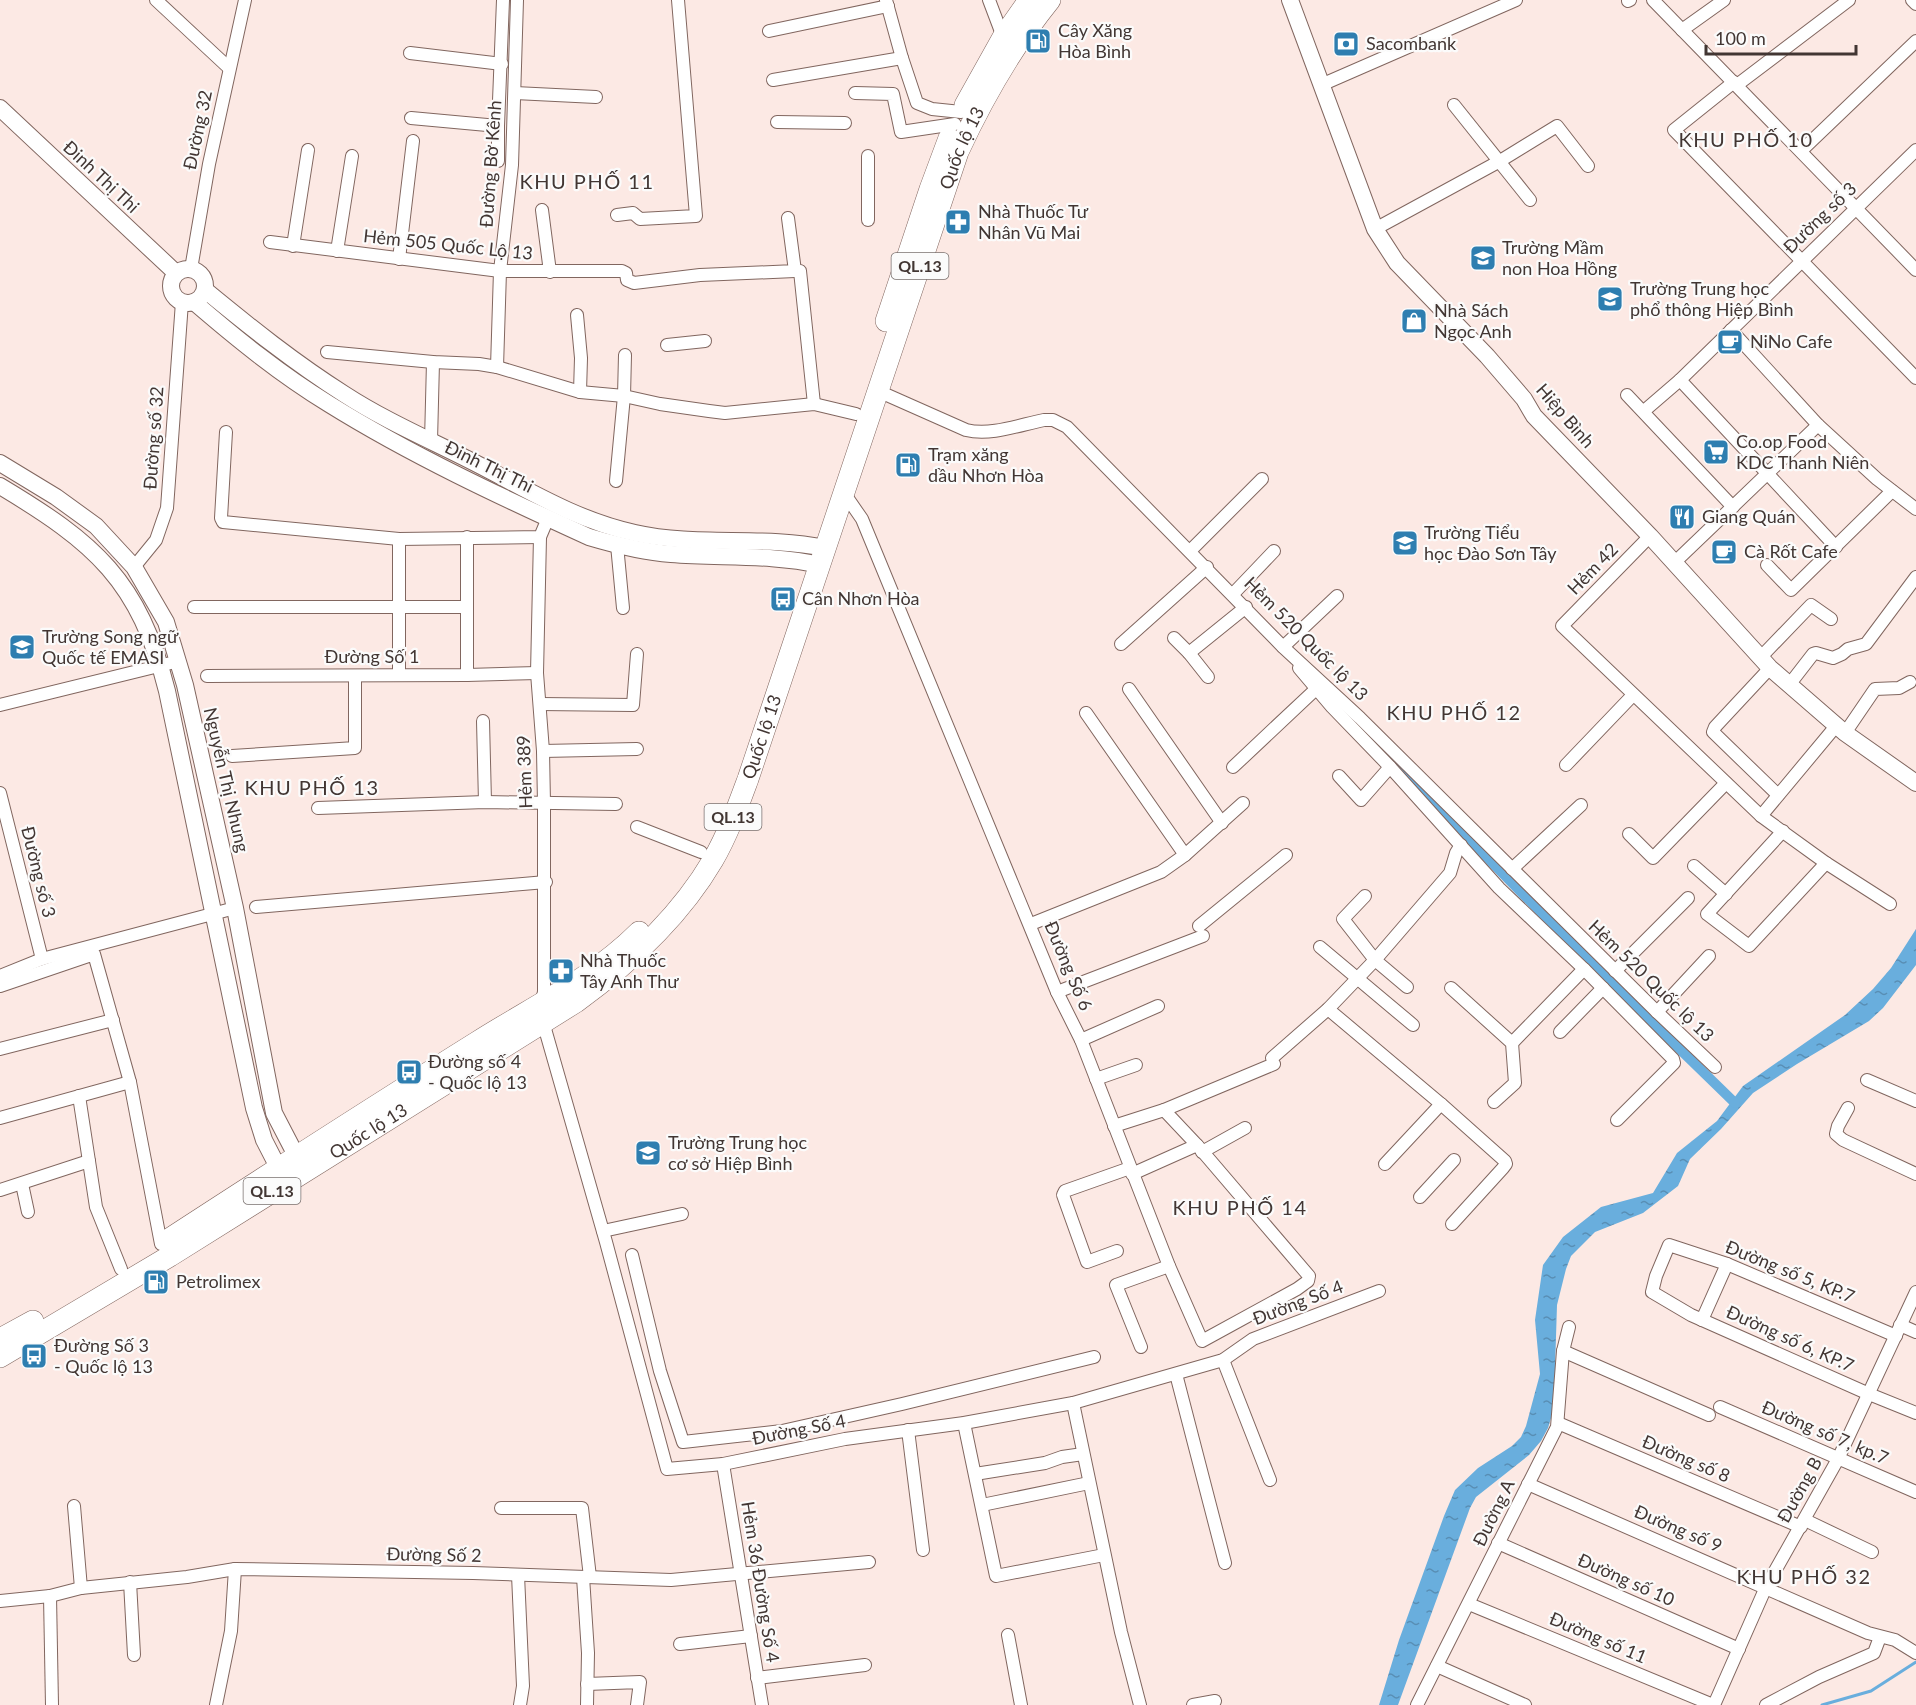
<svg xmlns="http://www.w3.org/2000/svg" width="1916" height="1705" font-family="Lato,sans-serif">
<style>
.water{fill:url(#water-ripples)}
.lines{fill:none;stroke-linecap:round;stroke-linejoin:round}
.stream{stroke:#69aedd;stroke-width:3}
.canal{stroke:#69aedd;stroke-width:10}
.street-casing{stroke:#81665f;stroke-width:14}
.secondary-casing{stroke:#81665f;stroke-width:18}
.highway-casing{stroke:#81665f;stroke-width:22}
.street{stroke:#fff;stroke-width:12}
.secondary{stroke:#fff;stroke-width:16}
.highway{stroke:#fff;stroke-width:21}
.labels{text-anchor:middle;stroke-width:4.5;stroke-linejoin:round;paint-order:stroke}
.shield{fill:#fbfbfb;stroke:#7a716f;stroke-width:1.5}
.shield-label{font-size:16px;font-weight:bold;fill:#423633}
.poi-label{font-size:18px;fill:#423633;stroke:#fbfbfb;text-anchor:start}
.street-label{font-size:18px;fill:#423633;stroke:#fbfbfb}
.neighbourhood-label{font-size:20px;letter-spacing:1.5px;fill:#423633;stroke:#fbfbfb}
</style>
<defs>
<pattern id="water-ripples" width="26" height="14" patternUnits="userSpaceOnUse" patternTransform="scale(1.5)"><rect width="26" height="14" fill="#69aedd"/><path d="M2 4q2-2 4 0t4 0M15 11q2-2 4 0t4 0" fill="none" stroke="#588eb4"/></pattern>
</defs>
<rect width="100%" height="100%" fill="#fce9e4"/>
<polygon class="water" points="1916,929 1916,965 1883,1008 1869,1021 1797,1064 1753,1093 1721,1129 1690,1159 1678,1186 1643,1213 1595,1232 1571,1256 1566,1269 1557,1305 1555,1369 1556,1402 1548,1428 1541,1441 1529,1455 1476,1497 1470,1508 1398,1705 1379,1705 1399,1640 1444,1516 1455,1490 1478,1468 1512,1446 1521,1437 1526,1426 1540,1374 1535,1320 1543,1265 1563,1237 1601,1207 1653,1193 1677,1153 1717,1121 1743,1086 1845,1015 1873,989 1891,968"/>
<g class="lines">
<polyline class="stream" points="1822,1705 1871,1691 1916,1662"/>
<polyline class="canal" points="1358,726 1582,954 1735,1103"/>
<defs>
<g id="street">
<polyline points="156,0 229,68"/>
<polyline points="886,0 902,58 917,103 932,109 961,112"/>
<polyline points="989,0 1003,37"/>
<polyline points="1653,0 1916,270"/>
<polyline points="1912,0 1916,4"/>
<polyline points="1628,1 1630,0"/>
<polyline points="1682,30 1724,0"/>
<polyline points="769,31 888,6"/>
<polyline points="410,53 502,64"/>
<polyline points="773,80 902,58"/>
<polyline points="1734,82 1674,130 1916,378"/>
<polyline points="1321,85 1516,0"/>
<polyline points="1737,85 1849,0"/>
<polyline points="515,93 596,97"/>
<polyline points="855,93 893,94 901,132 955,124"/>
<polyline points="1454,105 1530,200"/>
<polyline points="411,118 498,126 503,0"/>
<polyline points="777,122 845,123"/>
<polyline points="1801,151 1916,41"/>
<polyline points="868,156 868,220"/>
<polyline points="498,161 498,126"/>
<polyline points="542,210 550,272"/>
<polyline points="617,215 633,213 640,219 696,216 678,0"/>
<polyline points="1375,229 1500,161 1557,126 1588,166"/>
<polyline points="270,242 500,271 622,271 626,273 627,280 634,283 700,275 795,271 788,218"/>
<polyline points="293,246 308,150"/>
<polyline points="337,251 352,156"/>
<polyline points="399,259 413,141"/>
<polyline points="191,269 209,164 245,0"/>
<polyline points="800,271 814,404"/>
<polyline points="577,315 581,358 580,392"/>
<polyline points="1731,330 1818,425 1877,479 1916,509"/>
<polyline points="667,345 705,341"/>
<polyline points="327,352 433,362 479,364 497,367 580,392 624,396 660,404 709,411 725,413 814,404 856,414"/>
<polyline points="497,367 500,271 512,165 517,0"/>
<polyline points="1680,380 1836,547"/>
<path d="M878 391 966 430C991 436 1019 425 1044 420H1053L1067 427 1283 647 1360 718 1657 1012 1715 1067"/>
<polyline points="1627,395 1733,507"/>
<polyline points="1644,411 1680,380 1916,150"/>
<polyline points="226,432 221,518 223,522 399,539 540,537 548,518"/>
<polyline points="431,441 433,362"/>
<polyline points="616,481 624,396 625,355"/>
<polyline points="844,493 862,519 1057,992 1081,1040 1169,1266 1202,1341 1297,1289 1308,1281 1309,1276 1197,1145 1164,1110"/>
<polyline points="1650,536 1562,626 1761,816 1826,863 1890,904"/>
<polyline points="467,537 467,675"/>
<polyline points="540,537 537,673 543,751 544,803 544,992 541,1004"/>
<polyline points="399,539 399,675"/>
<polyline points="617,545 623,608"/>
<polyline points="1191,550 1262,479"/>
<polyline points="1674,563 1818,425"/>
<polyline points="1767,565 1791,590 1892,491"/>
<polyline points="134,567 156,540 167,508 182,302"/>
<polyline points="1233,594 1274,551"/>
<polyline points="194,607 467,607"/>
<polyline points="1174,638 1189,653 1208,677"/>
<polyline points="1121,644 1207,567"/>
<polyline points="1283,647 1337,596"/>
<polyline points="1189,653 1246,607"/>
<polyline points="1760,658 1811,605 1831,619"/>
<polyline points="1299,668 1332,707 1390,767 1499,888 1584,969 1673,1059 1674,1063 1617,1120"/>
<polyline points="1770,668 1715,727 1713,732 1778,795"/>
<polyline points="207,676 467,675 537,673"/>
<polyline points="1789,685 1813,654 1816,653 1833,658 1842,654 1848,649 1866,644 1916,577"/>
<polyline points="1129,689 1222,823"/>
<polyline points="540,704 633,705 637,654"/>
<polyline points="0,705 179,661"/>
<polyline points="1086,713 1185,855"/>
<polyline points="483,721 485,802"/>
<polyline points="1845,733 1875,689 1899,688 1910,682"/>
<polyline points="543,751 637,749"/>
<polyline points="232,756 355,748 355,676"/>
<polyline points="1566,765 1633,695"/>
<polyline points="1233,767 1316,689"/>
<polyline points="1339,776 1361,800 1390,767"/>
<polyline points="0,793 42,959"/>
<polyline points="318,808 485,802 616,804"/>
<polyline points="1761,816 1836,726"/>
<polyline points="637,827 701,852"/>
<polyline points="1783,831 1707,914 1749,946 1826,863"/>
<polyline points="1629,834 1653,858 1726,783"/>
<polyline points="1694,866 1726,894"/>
<polyline points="1512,869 1581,805"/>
<polyline points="1365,896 1343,919 1375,960 1407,987"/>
<polyline points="256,907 546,882"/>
<polyline points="1031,924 1161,872 1185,855 1243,803"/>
<polyline points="1199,926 1286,855"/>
<polyline points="1320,947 1413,1025"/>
<polyline points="1615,971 1688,898"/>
<polyline points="0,976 42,959 235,908"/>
<polyline points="0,986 94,954 130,1082 161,1244"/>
<polyline points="1451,988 1512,1043 1515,1083 1494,1102"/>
<polyline points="1057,992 1203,936"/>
<polyline points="1328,1009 1441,1104 1505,1161 1506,1164 1503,1168 1452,1224"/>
<polyline points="1657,1012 1709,956"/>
<polyline points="543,1022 606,1242 667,1469 723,1464 845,1439 964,1423 1073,1403 1223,1360 1253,1339 1379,1291"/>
<polyline points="1560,1032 1603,988"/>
<polyline points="1081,1040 1158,1006"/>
<polyline points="1512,1043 1584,969"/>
<polyline points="0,1049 113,1020"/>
<polyline points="1272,1058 1328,1009 1375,960 1450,873 1456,853 1461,845"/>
<polyline points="1096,1079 1136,1065"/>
<polyline points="1867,1080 1916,1101"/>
<polyline points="79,1096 96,1207 121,1269"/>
<polyline points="1848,1108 1838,1126 1836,1134 1843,1140 1916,1174"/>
<polyline points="0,1118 130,1082"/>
<polyline points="1114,1126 1164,1110 1274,1064"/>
<polyline points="1202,1152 1245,1128"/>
<polyline points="1385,1164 1441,1104"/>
<polyline points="1132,1174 1197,1145"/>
<polyline points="22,1184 28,1212"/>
<polyline points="0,1190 89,1161"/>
<polyline points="1420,1197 1454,1160"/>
<polyline points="603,1231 682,1214"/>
<polyline points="1117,1251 1087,1262 1063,1195 1065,1191 1130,1168"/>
<polyline points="632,1255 660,1371 683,1442 782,1431 902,1404 1094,1357"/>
<polyline points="1702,1320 1727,1264"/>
<polyline points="1900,1325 1916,1332"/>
<polyline points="1896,1336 1727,1264 1669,1245 1656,1276 1652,1292 1691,1315 1869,1394 1916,1413"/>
<polyline points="1141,1347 1116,1285 1169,1266"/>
<polyline points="1563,1351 1709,1415"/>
<polyline points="1223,1360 1270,1480"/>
<polyline points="1176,1374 1225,1563"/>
<polyline points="1073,1403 1121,1632 1140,1705"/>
<polyline points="1720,1407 1916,1492"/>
<polyline points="964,1423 996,1576 1104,1555"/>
<polyline points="1558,1423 1801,1527"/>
<polyline points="908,1430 923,1550"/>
<polyline points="723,1464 762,1705"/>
<polyline points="975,1474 1045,1463 1062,1457 1083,1454"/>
<polyline points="1528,1484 1868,1633 1895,1640 1916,1653"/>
<polyline points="982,1505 1089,1483"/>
<polyline points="74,1506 81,1588"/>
<polyline points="501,1508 582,1508 590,1577"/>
<polyline points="1805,1520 1872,1552"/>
<polyline points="1498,1543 1739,1649"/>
<polyline points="518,1575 523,1686 520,1705"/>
<polyline points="583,1577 588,1653 587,1705"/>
<polyline points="130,1582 134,1655"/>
<polyline points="50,1596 52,1705"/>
<polyline points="0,1601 50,1596 81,1588 187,1577 235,1569 473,1573 671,1580 869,1562"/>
<polyline points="1469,1604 1713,1705"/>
<polyline points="1008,1635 1021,1705"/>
<polyline points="680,1644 751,1636"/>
<polyline points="1437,1666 1525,1705"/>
<polyline points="757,1678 865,1665"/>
<polyline points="587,1684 640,1682 637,1705"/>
<polyline points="216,1705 231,1631 235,1569"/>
<polyline points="1193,1705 1215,1701"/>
<polyline points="1417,1705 1557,1427 1563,1351 1569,1327"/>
<polyline points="1714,1705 1766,1587 1838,1459 1916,1292"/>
<polyline points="1766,1705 1819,1677 1874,1653 1880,1637"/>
</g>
<g id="secondary">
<polyline points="1290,0 1375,229 1397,263 1487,356 1524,399 1534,416 1650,536 1770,668 1845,733 1916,783"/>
<polyline points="0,108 176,273"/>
<circle cx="188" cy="286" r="17"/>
<path d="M205 290C250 327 295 363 344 394 387 422 435 442 481 466 531 492 579 521 635 533 697 547 763 535 825 548"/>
<path d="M194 302C237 339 280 374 329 404 411 455 501 497 589 537 616 545 643 552 671 554 720 558 772 554 820 565"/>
<polyline points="0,463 56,497 96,526 134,567 166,622 185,685 235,908 274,1113 301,1165"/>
<path d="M0 486C95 543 139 580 167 691L254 1108 264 1140 283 1177"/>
</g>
<g id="highway">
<polyline points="965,105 1003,37 1029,0"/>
<polyline points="886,321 930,189 949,138"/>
<path d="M166 1241C269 1174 373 1107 477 1042 532 1007 592 979 639 932"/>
<polyline points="0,1339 33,1321"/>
<path id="s1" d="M0 1357 170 1256 576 1002C630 963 679 918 713 860 728 834 738 806 748 779L958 152C983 98 1012 47 1050 0"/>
</g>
</defs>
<use href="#street" class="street-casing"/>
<use href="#secondary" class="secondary-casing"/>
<use href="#highway" class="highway-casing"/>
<use href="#street" class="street"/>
<use href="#secondary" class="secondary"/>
<use href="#highway" class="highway"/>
</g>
<defs>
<symbol id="fuel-square" viewBox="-11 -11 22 22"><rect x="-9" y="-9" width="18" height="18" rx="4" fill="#2e7eb0" stroke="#fbfbfb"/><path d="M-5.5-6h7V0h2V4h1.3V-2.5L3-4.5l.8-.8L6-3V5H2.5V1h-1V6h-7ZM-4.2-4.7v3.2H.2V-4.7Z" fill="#fff"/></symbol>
<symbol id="bank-square" viewBox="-11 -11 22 22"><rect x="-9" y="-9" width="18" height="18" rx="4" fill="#2e7eb0" stroke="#fbfbfb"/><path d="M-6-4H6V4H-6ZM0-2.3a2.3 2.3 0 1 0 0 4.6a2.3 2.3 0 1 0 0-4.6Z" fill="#fff"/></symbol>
<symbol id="pharmacy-square" viewBox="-11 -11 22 22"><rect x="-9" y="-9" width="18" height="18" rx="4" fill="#2e7eb0" stroke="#fbfbfb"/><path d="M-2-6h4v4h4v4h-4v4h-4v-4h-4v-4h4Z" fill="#fff"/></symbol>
<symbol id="school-square" viewBox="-11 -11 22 22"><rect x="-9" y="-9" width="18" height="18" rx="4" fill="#2e7eb0" stroke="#fbfbfb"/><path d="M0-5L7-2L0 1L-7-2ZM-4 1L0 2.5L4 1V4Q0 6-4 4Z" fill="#fff"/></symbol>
<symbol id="shop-square" viewBox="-11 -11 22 22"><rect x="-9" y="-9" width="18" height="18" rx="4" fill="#2e7eb0" stroke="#fbfbfb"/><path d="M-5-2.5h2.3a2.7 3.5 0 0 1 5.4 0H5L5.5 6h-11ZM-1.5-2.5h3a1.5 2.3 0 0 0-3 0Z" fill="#fff"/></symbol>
<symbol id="cafe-square" viewBox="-11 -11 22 22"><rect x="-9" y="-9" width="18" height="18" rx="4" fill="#2e7eb0" stroke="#fbfbfb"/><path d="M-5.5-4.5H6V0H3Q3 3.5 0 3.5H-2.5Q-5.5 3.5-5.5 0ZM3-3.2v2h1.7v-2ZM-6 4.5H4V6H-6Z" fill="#fff"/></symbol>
<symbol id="supermarket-square" viewBox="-11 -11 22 22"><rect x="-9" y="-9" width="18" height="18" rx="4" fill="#2e7eb0" stroke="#fbfbfb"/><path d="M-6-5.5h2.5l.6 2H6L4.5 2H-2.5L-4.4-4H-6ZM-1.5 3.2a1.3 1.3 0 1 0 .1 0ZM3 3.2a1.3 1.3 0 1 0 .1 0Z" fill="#fff"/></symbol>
<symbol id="restaurant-square" viewBox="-11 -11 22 22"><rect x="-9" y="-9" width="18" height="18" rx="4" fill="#2e7eb0" stroke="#fbfbfb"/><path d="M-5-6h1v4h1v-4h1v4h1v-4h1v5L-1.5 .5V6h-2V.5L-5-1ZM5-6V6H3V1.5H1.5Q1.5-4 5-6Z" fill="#fff"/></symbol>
<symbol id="bus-square" viewBox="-11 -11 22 22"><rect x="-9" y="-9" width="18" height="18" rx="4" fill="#2e7eb0" stroke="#fbfbfb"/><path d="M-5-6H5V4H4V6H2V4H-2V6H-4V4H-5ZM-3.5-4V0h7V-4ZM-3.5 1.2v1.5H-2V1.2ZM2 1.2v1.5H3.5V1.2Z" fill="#fff"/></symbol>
</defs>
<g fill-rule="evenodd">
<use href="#fuel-square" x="1023" y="26" width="30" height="30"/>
<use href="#bank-square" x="1331" y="29" width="30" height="30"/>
<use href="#pharmacy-square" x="943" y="207" width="30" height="30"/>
<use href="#school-square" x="1468" y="243" width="30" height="30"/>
<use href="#school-square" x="1595" y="284" width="30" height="30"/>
<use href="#shop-square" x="1399" y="306" width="30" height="30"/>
<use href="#cafe-square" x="1715" y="327" width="30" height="30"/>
<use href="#supermarket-square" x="1701" y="437" width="30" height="30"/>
<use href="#fuel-square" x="893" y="450" width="30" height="30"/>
<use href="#restaurant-square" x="1667" y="502" width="30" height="30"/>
<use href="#school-square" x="1390" y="528" width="30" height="30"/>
<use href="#cafe-square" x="1709" y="537" width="30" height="30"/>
<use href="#bus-square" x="768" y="584" width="30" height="30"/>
<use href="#school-square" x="7" y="632" width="30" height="30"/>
<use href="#pharmacy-square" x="546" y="956" width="30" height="30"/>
<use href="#bus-square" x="394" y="1057" width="30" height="30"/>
<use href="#school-square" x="633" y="1138" width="30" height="30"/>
<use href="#fuel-square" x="141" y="1267" width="30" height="30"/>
<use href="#bus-square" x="19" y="1341" width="30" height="30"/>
</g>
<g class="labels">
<g class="shield">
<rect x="891.5" y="253" width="57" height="26" rx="4.5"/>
<rect x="704.5" y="804" width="57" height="26" rx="4.5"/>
<rect x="243.5" y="1178" width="57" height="26" rx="4.5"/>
</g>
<g class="shield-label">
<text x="920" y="272">QL.13</text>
<text x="733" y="823">QL.13</text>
<text x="272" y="1197">QL.13</text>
</g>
<g class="poi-label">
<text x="1058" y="37">Cây Xăng<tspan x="1058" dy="21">Hòa Bình</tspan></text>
<text x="1366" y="50">Sacombank</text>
<text x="978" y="218">Nhà Thuốc Tư<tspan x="978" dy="21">Nhân Vū Mai</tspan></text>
<text x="1502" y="254">Trường Mầm<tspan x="1502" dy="21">non Hoa Hồng</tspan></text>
<text x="1630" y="295">Trường Trung học<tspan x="1630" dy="21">phổ thông Hiệp Bình</tspan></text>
<text x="1434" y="317">Nhà Sách<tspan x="1434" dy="21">Ngọc Anh</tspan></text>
<text x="1750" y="348">NiNo Cafe</text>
<text x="1736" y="448">Co.op Food<tspan x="1736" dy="21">KDC Thanh Niên</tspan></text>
<text x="928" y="461">Trạm xăng<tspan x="928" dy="21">dầu Nhơn Hòa</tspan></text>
<text x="1702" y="523">Giang Quán</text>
<text x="1424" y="539">Trường Tiểu<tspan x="1424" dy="21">học Đào Sơn Tây</tspan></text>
<text x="1744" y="558">Cà Rốt Cafe</text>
<text x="802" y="605">Cân Nhơn Hòa</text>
<text x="42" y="643">Trường Song ngữ<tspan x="42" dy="21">Quốc tế EMASI</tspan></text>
<text x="580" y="967">Nhà Thuốc<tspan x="580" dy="21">Tây Anh Thư</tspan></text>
<text x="428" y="1068">Đường số 4<tspan x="428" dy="21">- Quốc lộ 13</tspan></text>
<text x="668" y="1149">Trường Trung học<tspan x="668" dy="21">cơ sở Hiệp Bình</tspan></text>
<text x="176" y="1288">Petrolimex</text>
<text x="54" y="1352">Đường Số 3<tspan x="54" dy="21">- Quốc lộ 13</tspan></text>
</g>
<g class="street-label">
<text transform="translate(198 130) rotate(-78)" y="6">Đường 32</text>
<text dy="6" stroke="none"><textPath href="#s1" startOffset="1630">Quốc lộ 13</textPath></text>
<text transform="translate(491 164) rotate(-86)" y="6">Đường Bờ Kênh</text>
<text transform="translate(101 177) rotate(43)" y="6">Đinh Thị Thi</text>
<text transform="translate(1820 218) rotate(-44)" y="6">Đường số 3</text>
<text transform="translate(448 245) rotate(6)" y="6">Hẻm 505 Quốc Lộ 13</text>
<text transform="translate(1565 416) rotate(49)" y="6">Hiệp Bình</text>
<text transform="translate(154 438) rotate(-86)" y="6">Đường số 32</text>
<text transform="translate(489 467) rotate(26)" y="6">Đinh Thị Thi</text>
<text transform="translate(1593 569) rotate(-46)" y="6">Hẻm 42</text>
<text transform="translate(1306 639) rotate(45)" y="6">Hẻm 520 Quốc lộ 13</text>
<text x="372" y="663">Đường Số 1</text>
<text dy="6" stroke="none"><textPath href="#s1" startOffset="1008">Quốc lộ 13</textPath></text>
<text transform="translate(525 772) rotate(-92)" y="6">Hẻm 389</text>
<text transform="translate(226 780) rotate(77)" y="6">Nguyễn Thị Nhung</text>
<text transform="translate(38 872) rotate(76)" y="6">Đường số 3</text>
<text transform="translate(1068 966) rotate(67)" y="6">Đường Số 6</text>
<text transform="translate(1651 981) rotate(44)" y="6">Hẻm 520 Quốc lộ 13</text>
<text dy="6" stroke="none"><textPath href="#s1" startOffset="432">Quốc lộ 13</textPath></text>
<text transform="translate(1790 1272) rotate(22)" y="6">Đường số 5, KP.7</text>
<text transform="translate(1298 1303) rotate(-21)" y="6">Đường Số 4</text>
<text transform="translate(1790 1339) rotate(24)" y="6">Đường số 6, KP.7</text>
<text transform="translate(799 1430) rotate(-11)" y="6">Đường Số 4</text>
<text transform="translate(1825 1433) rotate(23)" y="6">Đường số 7, kp.7</text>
<text transform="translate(1686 1459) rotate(23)" y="6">Đường số 8</text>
<text transform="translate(1800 1490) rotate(-61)" y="6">Đường B</text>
<text transform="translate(1494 1513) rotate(-64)" y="6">Đường A</text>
<text transform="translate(1678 1529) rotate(23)" y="6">Đường số 9</text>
<text transform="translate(434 1555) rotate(1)" y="6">Đường Số 2</text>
<text transform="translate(1626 1580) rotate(24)" y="6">Đường số 10</text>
<text transform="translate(760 1582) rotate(81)" y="6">Hẻm 36 Đường Số 4</text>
<text transform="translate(1598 1638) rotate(23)" y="6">Đường số 11</text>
</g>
<g class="neighbourhood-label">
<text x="1746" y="147">KHU PHỐ 10</text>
<text x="587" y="189">KHU PHỐ 11</text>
<text x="1454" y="720">KHU PHỐ 12</text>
<text x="312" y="795">KHU PHỐ 13</text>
<text x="1240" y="1215">KHU PHỐ 14</text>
<text x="1804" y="1584">KHU PHỐ 32</text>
</g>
</g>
<path d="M1706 45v9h150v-9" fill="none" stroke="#423633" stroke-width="3"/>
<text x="1715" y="45" font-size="18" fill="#423633" stroke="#fbfbfb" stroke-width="4.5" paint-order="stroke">100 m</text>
</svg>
